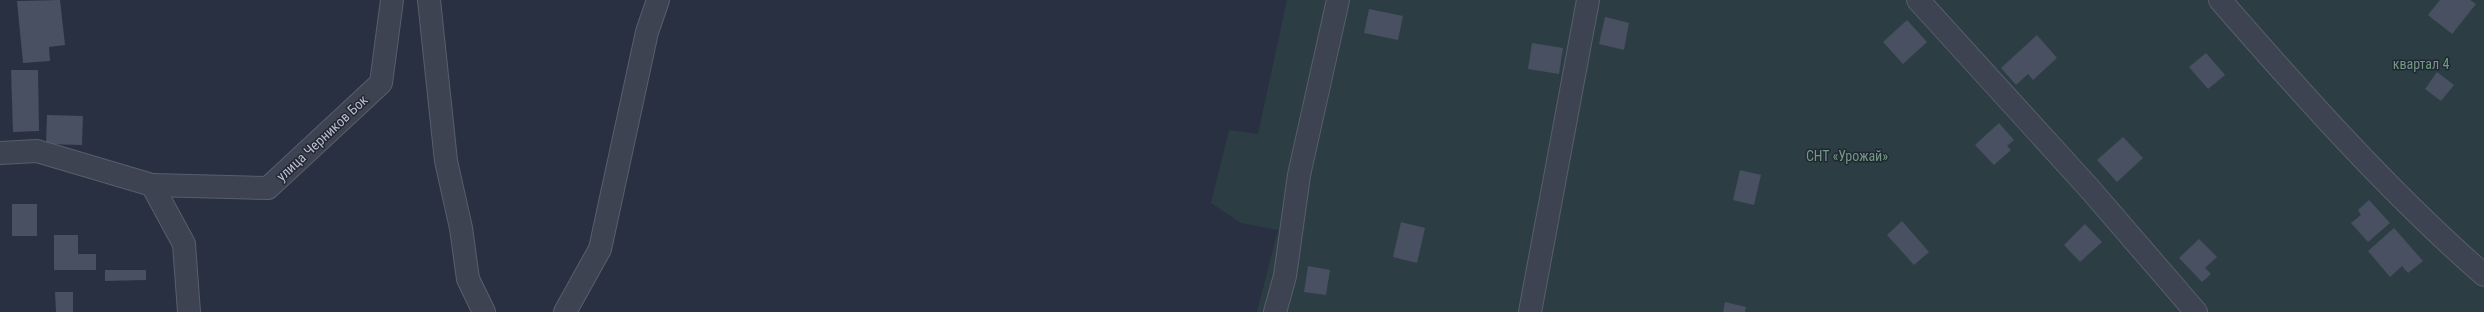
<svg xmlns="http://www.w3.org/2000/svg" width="2484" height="312" font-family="'Roboto Condensed',sans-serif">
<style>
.green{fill:#2c3e43}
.building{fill:#485062}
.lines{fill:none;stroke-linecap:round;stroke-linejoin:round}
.minor-casing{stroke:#585e6b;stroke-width:24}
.minor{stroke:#3d4351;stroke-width:22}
.labels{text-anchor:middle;stroke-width:3;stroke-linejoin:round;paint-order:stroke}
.park-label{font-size:14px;fill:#739a81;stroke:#222736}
.street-label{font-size:14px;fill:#babecb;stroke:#222736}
</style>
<rect width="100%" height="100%" fill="#293041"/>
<polygon class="green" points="1287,0 2484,0 2484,312 1257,312 1278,230 1241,223 1211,203 1229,130 1258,134"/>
<g class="building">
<polygon points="60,0 65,45 49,47 50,61 23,63 17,1"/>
<polygon points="2440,0 2470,0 2476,4 2452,34 2428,15"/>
<polygon points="1369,9 1403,16 1398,40 1364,33"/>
<polygon points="1605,17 1629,23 1624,50 1599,44"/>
<polygon points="1907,20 1927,42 1903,64 1883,42"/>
<polygon points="2037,35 2057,58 2033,80 2028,74 2016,85 2001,68"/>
<polygon points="1532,43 1563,48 1559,74 1528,69"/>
<polygon points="2206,53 2225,75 2208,89 2189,67"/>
<polygon points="11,70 38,70 39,131 13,132"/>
<polygon points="2437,72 2454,85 2441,101 2425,89"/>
<polygon points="47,115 83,116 82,145 46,144"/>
<polygon points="1999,123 2014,140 2007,146 2011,150 1994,165 1975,145"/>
<polygon points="2123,137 2143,158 2117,182 2097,160"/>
<polygon points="1740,170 1761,175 1754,205 1733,200"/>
<polygon points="2369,200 2390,223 2368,242 2351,223 2361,215 2358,210"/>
<rect x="12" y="204" width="25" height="32"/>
<polygon points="1902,221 1929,252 1914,265 1887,235"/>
<polygon points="1401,222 1425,228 1417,263 1393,257"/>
<polygon points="2085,224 2102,242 2080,262 2064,245"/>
<polygon points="2394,228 2423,261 2408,273 2402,266 2390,277 2368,251"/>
<polygon points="54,235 78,235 78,254 96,254 96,270 54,270"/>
<polygon points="2199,239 2217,257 2205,268 2211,274 2202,282 2179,258"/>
<polygon points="1308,266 1330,270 1326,295 1304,292"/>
<polygon points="105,270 146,270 146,280 105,281"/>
<polygon points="55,292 73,292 73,312 56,312"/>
<polygon points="1725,302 1746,307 1745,312 1723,312"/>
</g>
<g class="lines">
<defs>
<g id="minor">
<polyline points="429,0 446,161 461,228 468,279 484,312"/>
<polyline points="1918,0 2089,188 2196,312"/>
<path d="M2220 0C2302 94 2390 193 2484 275"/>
<polyline points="0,153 37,151 152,185 184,244 189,312"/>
<polyline points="152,185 268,188 381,83 392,0"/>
<polyline points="565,312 600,249 647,32 658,0"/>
<polyline points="1275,312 1285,276 1299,175 1338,0"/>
<polyline points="1530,312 1588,0"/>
</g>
</defs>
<use href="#minor" class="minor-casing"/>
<use href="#minor" class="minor"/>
</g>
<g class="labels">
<g class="park-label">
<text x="2421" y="69">квартал 4</text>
<text x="1847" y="161">СНТ «Урожай»</text>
</g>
<g class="street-label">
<text transform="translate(322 138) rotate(-43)" y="5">улица Черников Бок</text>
</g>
</g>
</svg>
